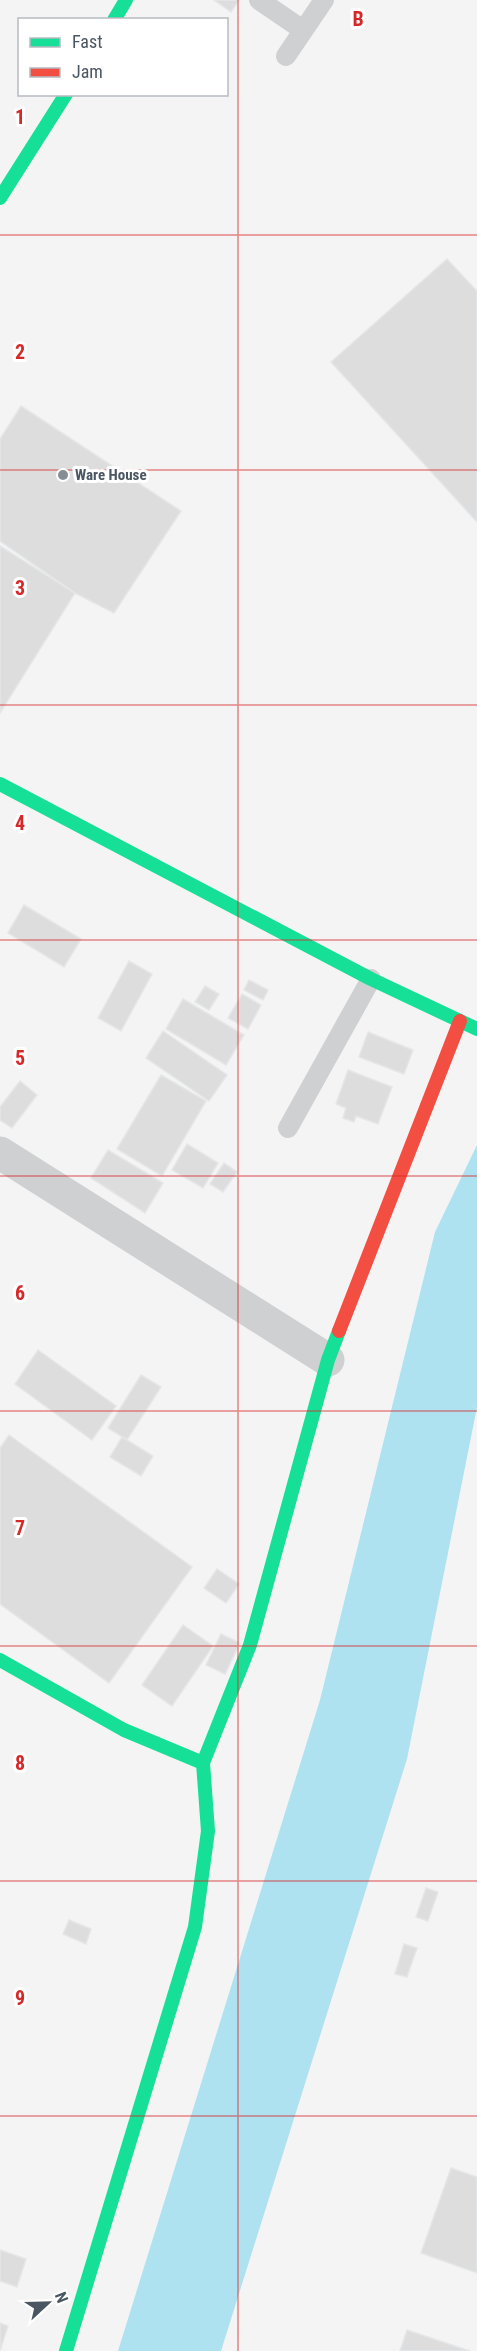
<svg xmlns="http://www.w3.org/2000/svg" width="477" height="2351" font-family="'Roboto Condensed',sans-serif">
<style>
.water{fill:#aee2f0}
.building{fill:#ddddde;stroke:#e5e6e7;stroke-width:1.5}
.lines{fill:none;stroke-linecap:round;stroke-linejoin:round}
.lane{stroke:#ced0d2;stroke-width:20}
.street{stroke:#ced0d2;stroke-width:33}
.fast{stroke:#16e098;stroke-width:14}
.jam{stroke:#f24e42;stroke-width:14}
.grid{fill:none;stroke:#d62828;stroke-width:1.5;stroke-opacity:0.55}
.poi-dot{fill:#868d94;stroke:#fff;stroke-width:2}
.labels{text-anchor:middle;stroke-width:6;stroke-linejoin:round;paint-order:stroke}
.poi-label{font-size:15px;font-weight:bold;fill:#4a5661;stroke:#fff;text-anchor:start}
.grid-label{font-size:20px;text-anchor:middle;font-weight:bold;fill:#d62828;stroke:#fff;stroke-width:6;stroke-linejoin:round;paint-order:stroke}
</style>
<rect width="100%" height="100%" fill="#f4f4f4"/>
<polygon class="water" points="477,1145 477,1407 407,1759 221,2351 118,2351 320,1700 435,1232"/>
<g class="building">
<polygon points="214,0 239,0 231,12"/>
<polygon points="447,259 477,291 477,522 331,362"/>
<polygon points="21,406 181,511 114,613 75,593 0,541 0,439"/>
<polygon points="0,546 75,593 0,713"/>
<polygon points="24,905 81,939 64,967 8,933"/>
<polygon points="129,961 152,974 121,1031 98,1018"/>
<polygon points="249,980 268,990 263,1000 244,990"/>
<polygon points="205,986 219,994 209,1010 195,1002"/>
<polygon points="242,994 261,1005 248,1029 228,1018"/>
<polygon points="183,999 244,1035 226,1065 166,1029"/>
<polygon points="163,1031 227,1075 209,1101 146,1058"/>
<polygon points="368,1032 413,1050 404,1074 359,1057"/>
<polygon points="348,1070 392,1087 378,1124 356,1116 354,1122 343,1118 346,1108 336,1104"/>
<polygon points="161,1075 206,1101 162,1176 117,1149"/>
<polygon points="20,1081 37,1095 12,1128 0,1120 0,1107"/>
<polygon points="187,1144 218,1163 203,1188 172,1170"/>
<polygon points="108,1150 163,1183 145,1213 91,1178"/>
<polygon points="224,1163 237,1172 223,1192 210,1184"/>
<polygon points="38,1350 116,1406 92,1440 15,1384"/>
<polygon points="141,1375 161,1387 127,1440 108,1428"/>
<polygon points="9,1435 192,1567 109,1683 0,1604 0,1448"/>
<polygon points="122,1437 153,1456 141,1476 110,1457"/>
<polygon points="217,1569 239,1584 226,1603 204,1588"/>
<polygon points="183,1625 213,1646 172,1706 142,1685"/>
<polygon points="221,1634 240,1643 225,1674 206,1665"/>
<polygon points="426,1888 438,1892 428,1921 416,1917"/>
<polygon points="69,1920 91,1929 86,1944 63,1934"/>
<polygon points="404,1944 417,1948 407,1977 395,1974"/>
<polygon points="451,2168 477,2177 477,2273 421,2253"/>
<polygon points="0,2250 26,2259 17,2287 0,2281"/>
<polygon points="0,2323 8,2326 0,2351"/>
<polygon points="407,2330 470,2351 400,2351"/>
</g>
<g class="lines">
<g class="lane">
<polyline points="259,0 303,30"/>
<polyline points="286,56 324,0"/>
<polyline points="288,1128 371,979"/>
</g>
<polyline class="street" points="0,1153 328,1360"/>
<g class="fast">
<polyline points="114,20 126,0"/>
<polyline points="0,198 66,94"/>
<polyline points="0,784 371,979 477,1029"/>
<polyline points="0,1660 124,1730 203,1763 250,1645 328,1360 339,1331"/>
<polyline points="66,2351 195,1927 208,1831 203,1763"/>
</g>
<polyline class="jam" points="339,1331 460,1021"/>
</g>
<path class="grid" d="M238 0V2351M0 235H477M0 470H477M0 705H477M0 940H477M0 1176H477M0 1411H477M0 1646H477M0 1881H477M0 2116H477"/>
<circle class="poi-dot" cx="63" cy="475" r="6"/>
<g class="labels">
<g class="poi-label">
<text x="75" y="480">Ware House</text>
</g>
</g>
<g class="grid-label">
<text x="358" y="26">B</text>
<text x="20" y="124">1</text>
<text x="20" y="359">2</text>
<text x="20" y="595">3</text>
<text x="20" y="830">4</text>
<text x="20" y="1065">5</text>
<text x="20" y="1300">6</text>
<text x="20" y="1535">7</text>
<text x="20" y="1770">8</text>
<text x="20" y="2005">9</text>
</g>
<rect x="18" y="18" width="210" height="78" fill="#ffffff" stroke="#b7bbc0" stroke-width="1.5"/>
<rect x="30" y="38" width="30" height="9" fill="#16e098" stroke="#b7bbc0" stroke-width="1.5"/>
<text x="72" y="48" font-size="18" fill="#4a5661">Fast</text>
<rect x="30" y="68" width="30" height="9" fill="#f24e42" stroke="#b7bbc0" stroke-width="1.5"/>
<text x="72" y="78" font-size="18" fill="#4a5661">Jam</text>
<g transform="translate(48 2303) rotate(68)" stroke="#ffffff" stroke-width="4.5" paint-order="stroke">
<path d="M0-4.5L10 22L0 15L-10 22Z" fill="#4a5661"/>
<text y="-9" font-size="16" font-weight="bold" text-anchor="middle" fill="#4a5661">N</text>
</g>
</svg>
